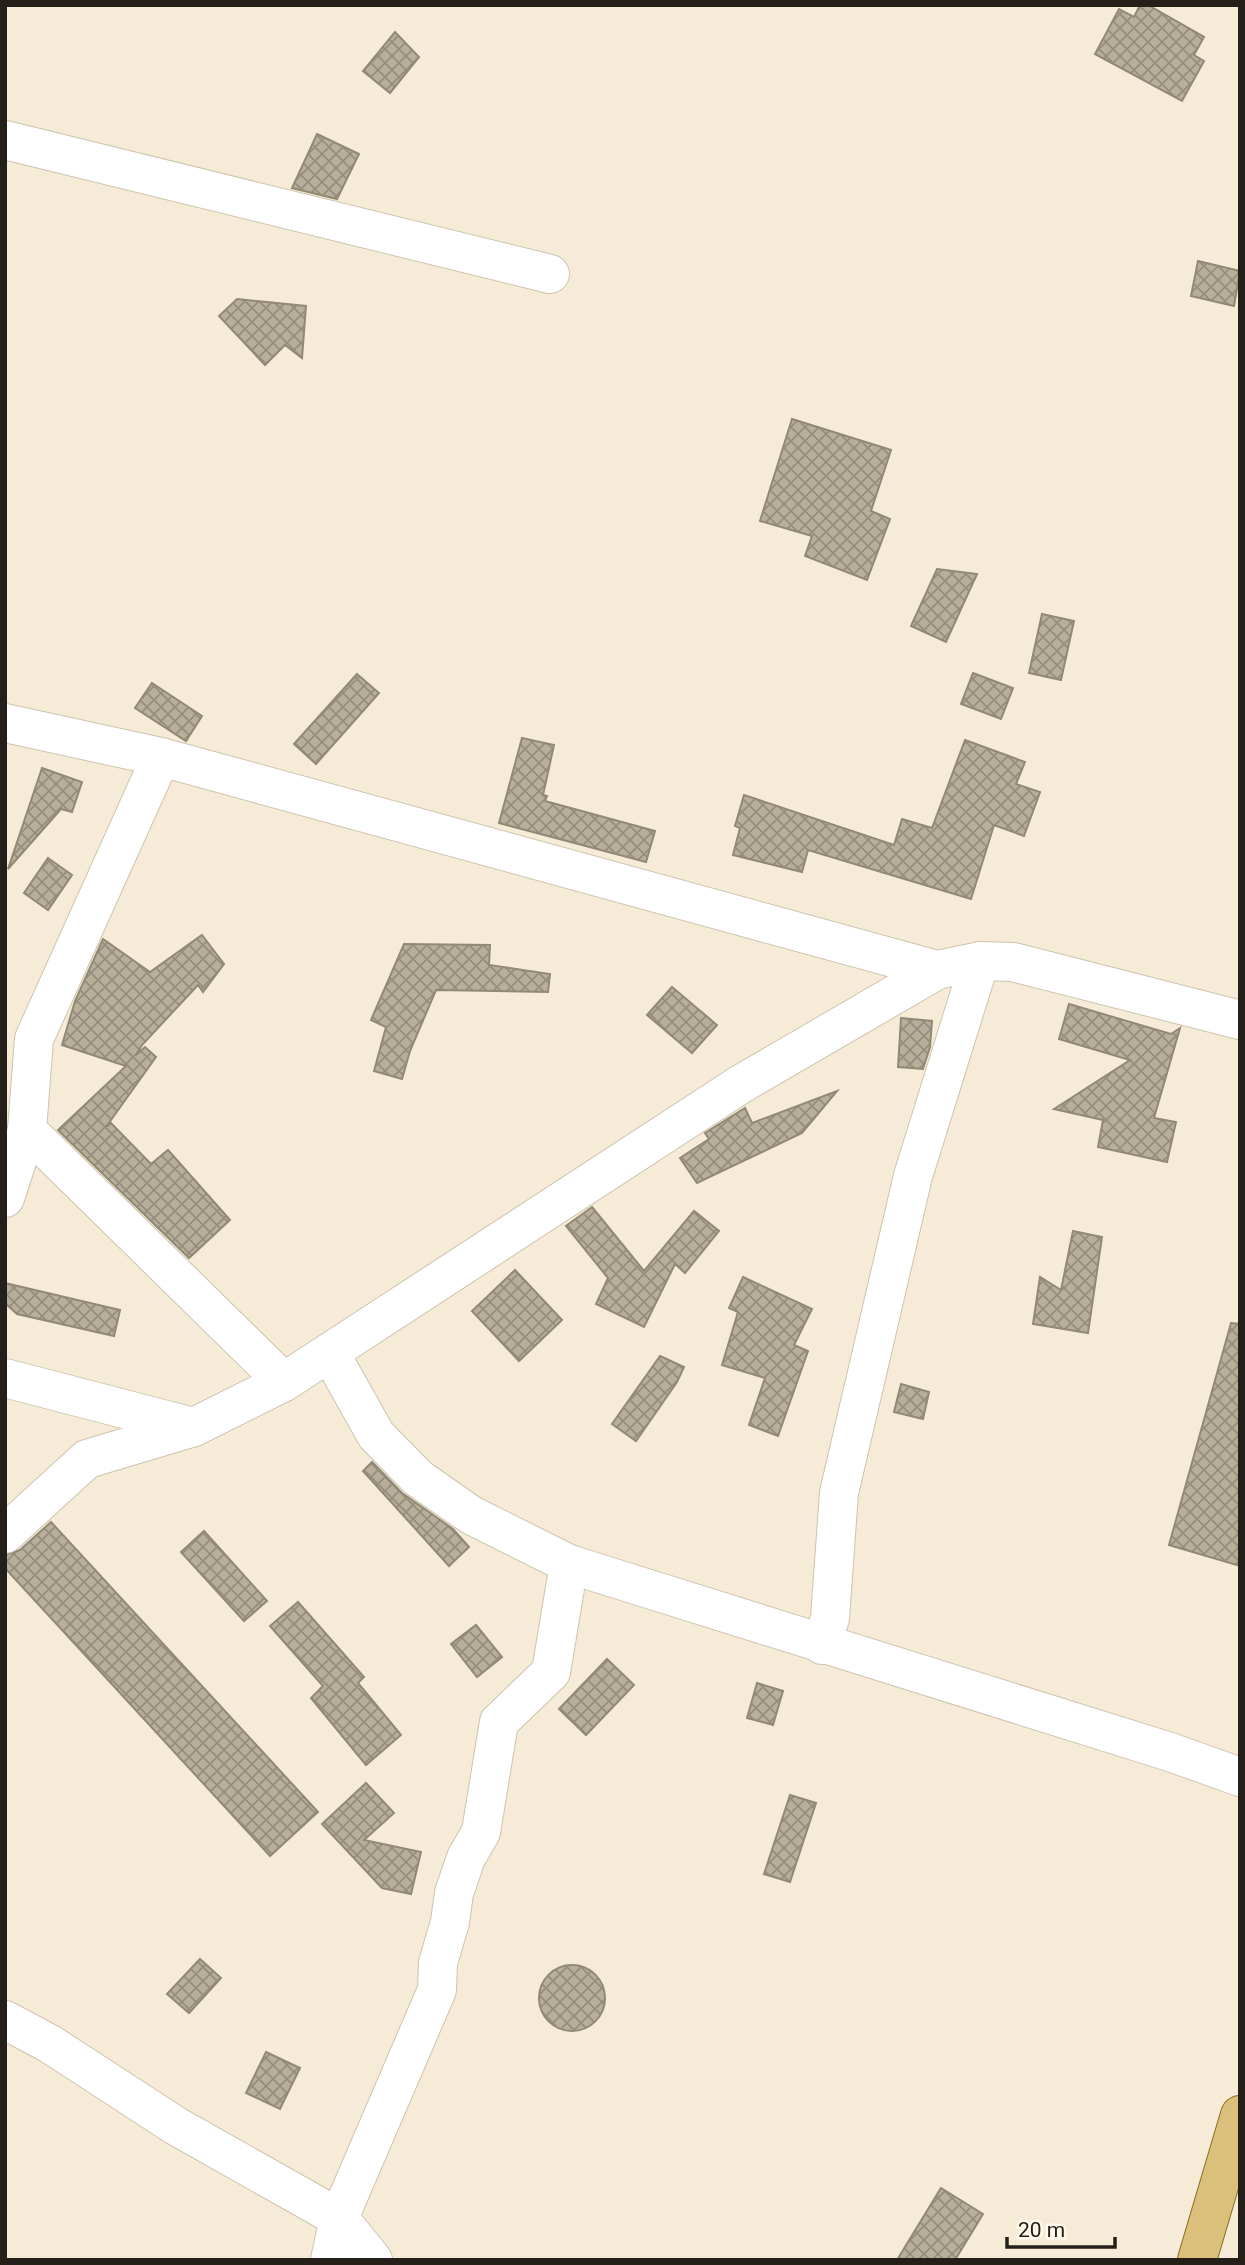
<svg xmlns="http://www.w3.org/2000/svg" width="1245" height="2265" font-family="Roboto,sans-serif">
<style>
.building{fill:url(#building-cross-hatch);stroke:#928975;stroke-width:2}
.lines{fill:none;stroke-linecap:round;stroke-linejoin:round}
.minor-casing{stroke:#cec4af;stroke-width:40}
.major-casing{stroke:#8a6d20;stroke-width:40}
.minor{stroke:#fff;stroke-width:38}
.major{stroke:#dac07b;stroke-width:38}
</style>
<defs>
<pattern id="building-cross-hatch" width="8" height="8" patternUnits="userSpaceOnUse" patternTransform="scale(1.75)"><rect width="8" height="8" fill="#b8af9a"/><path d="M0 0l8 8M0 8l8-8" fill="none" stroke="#958e7d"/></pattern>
</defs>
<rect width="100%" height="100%" fill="#f5ebd6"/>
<g class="building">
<polygon points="1140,5 1148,5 1204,37 1194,55 1204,61 1182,101 1095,54 1119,9 1134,17"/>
<polygon points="395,32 419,57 390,93 363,71"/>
<polygon points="317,134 359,154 337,199 292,188"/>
<polygon points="1198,261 1240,271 1234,306 1191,296"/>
<polygon points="237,299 306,306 302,358 285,345 265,365 219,316"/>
<polygon points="792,419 891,450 871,511 890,519 867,580 805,556 812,536 760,521"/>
<polygon points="937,569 977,574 946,642 911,626"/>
<polygon points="1042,614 1074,621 1061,680 1029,673"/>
<polygon points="973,673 1013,688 1001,719 961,704"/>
<polygon points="357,674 379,693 316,764 294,744"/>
<polygon points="152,683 202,716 186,741 135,708"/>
<polygon points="522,738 554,745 543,795 547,796 545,801 655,831 646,862 499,823"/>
<polygon points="965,740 1025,762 1016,784 1040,792 1024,836 994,825 971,899 808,850 802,872 733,855 740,828 735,826 744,795 894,845 902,819 932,828"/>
<polygon points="42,768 82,782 72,812 61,809 8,869"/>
<polygon points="48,858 72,875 48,910 24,893"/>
<polygon points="202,935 224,964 203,992 198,985 142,1045 136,1055 145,1047 156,1057 106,1127 111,1123 151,1164 168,1150 230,1220 189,1258 58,1130 126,1066 62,1045 75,1001 103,939 150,972"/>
<polygon points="404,944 490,945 489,965 550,974 548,992 436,990 410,1051 402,1079 374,1071 386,1027 371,1020"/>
<polygon points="672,987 717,1025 692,1053 647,1015"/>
<polygon points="1069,1004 1171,1034 1180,1028 1154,1118 1176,1122 1167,1162 1098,1147 1103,1120 1054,1109 1130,1060 1059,1039"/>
<polygon points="901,1018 932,1021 930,1047 923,1069 898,1067"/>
<polygon points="837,1091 802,1133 697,1183 680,1158 709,1139 705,1133 745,1108 752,1123"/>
<polygon points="592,1207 644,1271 694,1211 719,1231 685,1273 675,1264 644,1327 596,1304 608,1278 566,1226"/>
<polygon points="1073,1231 1102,1237 1088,1333 1033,1324 1040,1277 1061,1290"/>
<polygon points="515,1270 562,1320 519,1361 472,1311"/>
<polygon points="743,1277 812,1309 794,1345 808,1351 778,1436 749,1425 765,1378 722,1365 738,1312 729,1308"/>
<polygon points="5,1283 120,1310 114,1336 17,1314 5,1303"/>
<polygon points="1231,1323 1240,1324 1240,1566 1169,1545"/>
<polygon points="660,1356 684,1367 677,1382 636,1441 612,1424"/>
<polygon points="901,1384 929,1392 923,1419 894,1412"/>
<polygon points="372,1462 402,1493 453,1529 469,1547 449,1566 363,1471"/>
<polygon points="51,1522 318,1812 270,1856 5,1568 5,1555 20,1550"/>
<polygon points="204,1531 267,1601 244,1621 181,1552"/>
<polygon points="298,1602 364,1677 358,1683 401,1735 366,1765 311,1698 323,1686 270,1626"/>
<polygon points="476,1625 502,1657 477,1677 451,1644"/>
<polygon points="607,1659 634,1685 586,1735 559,1709"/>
<polygon points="757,1683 783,1691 773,1725 747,1718"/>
<polygon points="366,1783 394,1813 364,1840 421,1852 411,1894 382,1888 322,1824"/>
<polygon points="790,1795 816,1803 790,1882 764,1874"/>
<polygon points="200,1959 221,1978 189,2013 167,1994"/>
<circle cx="572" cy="1998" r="33"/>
<polygon points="266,2052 300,2068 280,2109 246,2093"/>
<polygon points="941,2188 983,2214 955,2260 897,2260"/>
</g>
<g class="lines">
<defs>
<g id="minor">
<polyline points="5,140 550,274"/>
<polyline points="5,723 161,757 937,970"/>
<polyline points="161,757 34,1039 27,1130 284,1382"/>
<polyline points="5,1198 27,1130"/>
<polyline points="330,1353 376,1435 418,1478 471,1515 569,1564 1170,1752 1240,1777"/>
<polyline points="5,1378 193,1427"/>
<polyline points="5,1534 87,1459 194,1427 284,1382 741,1084 937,970 980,961 1013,962 1240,1020"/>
<polyline points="822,1645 830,1618 839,1493 913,1176 980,961"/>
<polyline points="5,2020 50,2044 176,2126 339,2218 373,2260"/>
<polyline points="330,2260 339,2218 437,1990 438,1963 450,1922 454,1893 466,1858 481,1832 499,1722 551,1672 569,1564"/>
</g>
<polyline id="major" points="1197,2260 1240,2115"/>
</defs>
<use href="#minor" class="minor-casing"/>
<use href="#major" class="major-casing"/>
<use href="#minor" class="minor"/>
<use href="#major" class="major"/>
</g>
<rect width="1245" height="2265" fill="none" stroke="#242019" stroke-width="14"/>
<path d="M1007 2237v10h108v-10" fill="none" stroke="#242019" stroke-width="3.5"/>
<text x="1018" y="2237" font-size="21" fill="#242019" stroke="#fff9ec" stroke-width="5" paint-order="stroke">20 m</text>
</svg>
